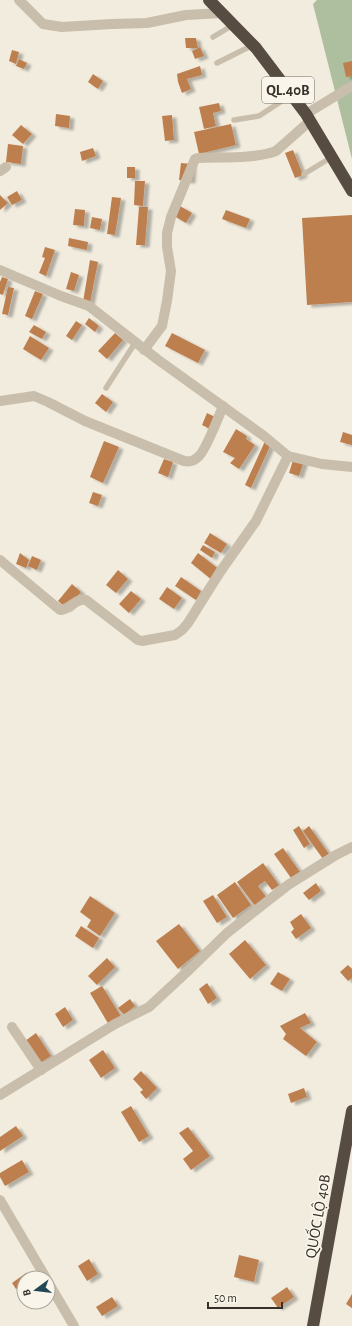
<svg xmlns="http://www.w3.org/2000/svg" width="352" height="1326" font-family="'Alegreya Sans',sans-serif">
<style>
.green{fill:#aebf9f}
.building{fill:#be7f4f;filter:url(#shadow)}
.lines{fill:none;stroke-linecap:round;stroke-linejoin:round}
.lane{stroke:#c8beab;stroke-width:5.5}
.street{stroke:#c8beab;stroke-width:10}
.highway{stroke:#574c41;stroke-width:12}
.labels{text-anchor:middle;stroke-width:3.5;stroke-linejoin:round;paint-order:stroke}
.shield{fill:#f9f5ea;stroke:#716b63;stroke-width:1}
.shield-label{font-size:15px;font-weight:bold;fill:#373029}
.street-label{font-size:16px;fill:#373029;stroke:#f9f5ea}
</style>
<defs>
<filter id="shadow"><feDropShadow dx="4.5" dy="2.5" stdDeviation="1" flood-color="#0004"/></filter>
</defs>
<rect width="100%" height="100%" fill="#f1ecde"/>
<polygon class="green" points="317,0 352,0 352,159 313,4"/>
<g class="building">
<polygon points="185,38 196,38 198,48 200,47 204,56 195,59 192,51 198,48 186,48"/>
<polygon points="12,50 19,52 16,64 9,61"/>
<polygon points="19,59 27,63 24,69 16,66"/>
<polygon points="352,61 352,76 346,77 343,63"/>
<polygon points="200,66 202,75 187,79 191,89 182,93 178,82 177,74"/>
<polygon points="93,74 103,81 98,89 88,82"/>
<polygon points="219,103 221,111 213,113 216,126 204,129 199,107"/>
<polygon points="56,114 70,116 69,128 55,126"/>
<polygon points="172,115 174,140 165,141 162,116"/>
<polygon points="231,124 236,145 199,154 194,132"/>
<polygon points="21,125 32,134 23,144 12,135"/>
<polygon points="8,144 23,146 21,164 6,162"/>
<polygon points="93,148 96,156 82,161 80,152"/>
<polygon points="293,150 303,175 295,178 285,153"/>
<polygon points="181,163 192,164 191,181 179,180"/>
<rect x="127" y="167" width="8" height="11"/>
<polygon points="135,181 145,181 143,206 134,205"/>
<polygon points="17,191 22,200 12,205 7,197"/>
<polygon points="0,195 8,203 0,210"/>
<polygon points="112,197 121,198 115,235 107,234"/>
<polygon points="180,206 192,213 186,223 174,216"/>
<polygon points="139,207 148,207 145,245 136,245"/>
<polygon points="75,209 85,210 84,226 73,225"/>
<polygon points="226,210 250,219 246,228 222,219"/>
<polygon points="352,215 352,302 307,305 302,218"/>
<polygon points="92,217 102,219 100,230 90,228"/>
<polygon points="69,238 88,242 87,250 68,246"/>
<polygon points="45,247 55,250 46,276 39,273 45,258 42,257"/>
<polygon points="90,260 98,262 90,303 83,302"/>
<polygon points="71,272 79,275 74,291 66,289"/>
<polygon points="2,277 8,279 3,295 0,294 0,282"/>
<polygon points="8,287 14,288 8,315 2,314"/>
<polygon points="35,291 43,294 32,319 25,316"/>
<polygon points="89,318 99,326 95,332 85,324"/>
<polygon points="76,321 82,325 72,340 66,336"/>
<polygon points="34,325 46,332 42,339 29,332"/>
<polygon points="115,333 123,340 107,359 98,351"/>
<polygon points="172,333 205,350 198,363 165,346"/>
<polygon points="30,336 49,348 41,360 23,349"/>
<polygon points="102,394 113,402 106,412 95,403"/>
<polygon points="207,413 215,417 210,429 202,425"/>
<polygon points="236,429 247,436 246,439 255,445 239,469 230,463 235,458 223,452"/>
<polygon points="343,432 352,435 352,445 340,442"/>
<polygon points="266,439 272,442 251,488 245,485"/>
<polygon points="104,441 119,447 103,483 90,477"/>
<polygon points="294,457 304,461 299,476 289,473"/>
<polygon points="164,459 173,462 168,477 158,473"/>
<polygon points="93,492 102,495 98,506 89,503"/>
<polygon points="210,533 227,544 221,553 204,543"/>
<polygon points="203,545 215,552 212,558 200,550"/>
<polygon points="20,553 29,560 26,568 16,564"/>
<polygon points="198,553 220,570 212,580 191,563"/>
<polygon points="32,556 41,560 37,570 28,566"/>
<polygon points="118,570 128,579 116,593 106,585"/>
<polygon points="181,577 201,591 196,600 175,586"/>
<polygon points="72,584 81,592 67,609 58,601"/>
<polygon points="167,587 182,598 174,609 159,599"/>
<polygon points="131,591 141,599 129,613 119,604"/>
<polygon points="299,826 310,844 304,848 293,830"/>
<polygon points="309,826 329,854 323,859 303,831"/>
<polygon points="283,848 300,872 291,878 274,854"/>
<polygon points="263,863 279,885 272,890 265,881 258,886 267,898 255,906 237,882"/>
<polygon points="235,882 251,905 233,918 217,895"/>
<polygon points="316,883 321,891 309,900 303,893"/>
<polygon points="213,895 227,917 217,923 203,901"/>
<polygon points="90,896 115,913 100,936 87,927 91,920 80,912"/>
<polygon points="301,914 311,928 296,939 291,932 294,929 290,922"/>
<polygon points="179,924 200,951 178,969 156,941"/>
<polygon points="81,926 99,938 93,948 75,936"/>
<polygon points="245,940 266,965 250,979 229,954"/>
<polygon points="107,958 115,967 97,985 88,976"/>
<polygon points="348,965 352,969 352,978 348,981 340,972"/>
<polygon points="278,972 290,979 282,991 270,984"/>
<polygon points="207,983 217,998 208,1004 199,989"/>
<polygon points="102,986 122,1018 109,1025 90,993"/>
<polygon points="130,999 135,1006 124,1015 118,1008"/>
<polygon points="65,1007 73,1020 63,1027 55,1014"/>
<polygon points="305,1013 311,1023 300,1028 317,1042 306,1056 283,1039 286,1034 280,1026"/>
<polygon points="36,1033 51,1056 40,1063 25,1041"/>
<polygon points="103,1050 115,1068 101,1078 89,1060"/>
<polygon points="141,1071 157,1088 146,1099 140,1092 143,1090 133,1079"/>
<polygon points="304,1088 307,1097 291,1103 288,1094"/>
<polygon points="131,1106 149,1136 139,1142 121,1112"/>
<polygon points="16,1126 23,1136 0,1151 0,1137"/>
<polygon points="188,1127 210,1156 191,1170 183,1159 193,1151 179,1133"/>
<polygon points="22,1160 29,1172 5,1186 0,1177 0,1173"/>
<polygon points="239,1255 259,1260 254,1282 234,1277"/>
<polygon points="89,1259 98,1274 87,1281 78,1266"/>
<polygon points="26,1273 30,1278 24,1278 24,1283 16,1289 12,1283"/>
<polygon points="24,1286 24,1296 22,1298 17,1290"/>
<polygon points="287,1287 294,1297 278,1308 271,1298"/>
<polygon points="352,1294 352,1308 346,1304"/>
<polygon points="112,1297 118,1306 102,1316 96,1307"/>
</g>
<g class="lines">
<g class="lane">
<polyline points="213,37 233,25"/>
<polyline points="217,63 253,45"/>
<polyline points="234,120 259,116 291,95"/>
<polyline points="304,174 332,157"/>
<polyline points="106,388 135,343"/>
</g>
<g class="street">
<polyline points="19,0 43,24 62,27 112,24 147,23 186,15 222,13"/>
<polyline points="306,114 352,86"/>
<polyline points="0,171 6,167"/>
<polyline points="0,270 61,296 89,306 157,359 264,436 288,456 322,464 352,467"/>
<path d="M144 350 162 326 167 301 171 271 167 247V233L171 217 195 159 198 158C221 157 255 159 276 151L310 121"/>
<path d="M0 401 34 396 48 402 85 421 184 461C189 462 194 461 198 457 205 452 219 416 223 406"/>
<path d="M0 560 60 610C70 610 76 597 86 600L138 640 142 641 175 635 182 630 188 623 220 572 256 521 288 456"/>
<polyline points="12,1027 41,1070"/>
<polyline points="0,1095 115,1024 149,1007 190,969 227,933 288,885 336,855 352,847"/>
<polyline points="0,1200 46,1278"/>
<polyline points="48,1282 74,1326"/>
</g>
<g class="highway">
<polyline points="209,0 256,48 306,114 352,191"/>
<polyline points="313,1326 352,1111"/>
</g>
</g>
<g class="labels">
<rect class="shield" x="262" y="77" width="52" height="26" rx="3"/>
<g class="shield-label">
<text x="288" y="95">QL.40B</text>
</g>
<g class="street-label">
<text transform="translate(317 1216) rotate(-80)" y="6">QUỐC LỘ 40B</text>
</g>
</g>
<g transform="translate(36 1290) rotate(255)"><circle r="19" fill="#f9f5ea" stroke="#aba69d"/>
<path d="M0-3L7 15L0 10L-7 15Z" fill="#224855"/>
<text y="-6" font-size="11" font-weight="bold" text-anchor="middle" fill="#373029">B</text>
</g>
<path d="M208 1302v6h74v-6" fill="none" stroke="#373029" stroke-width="2"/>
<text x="214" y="1302" font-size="12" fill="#373029" stroke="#f9f5ea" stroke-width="3" paint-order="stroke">50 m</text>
</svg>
